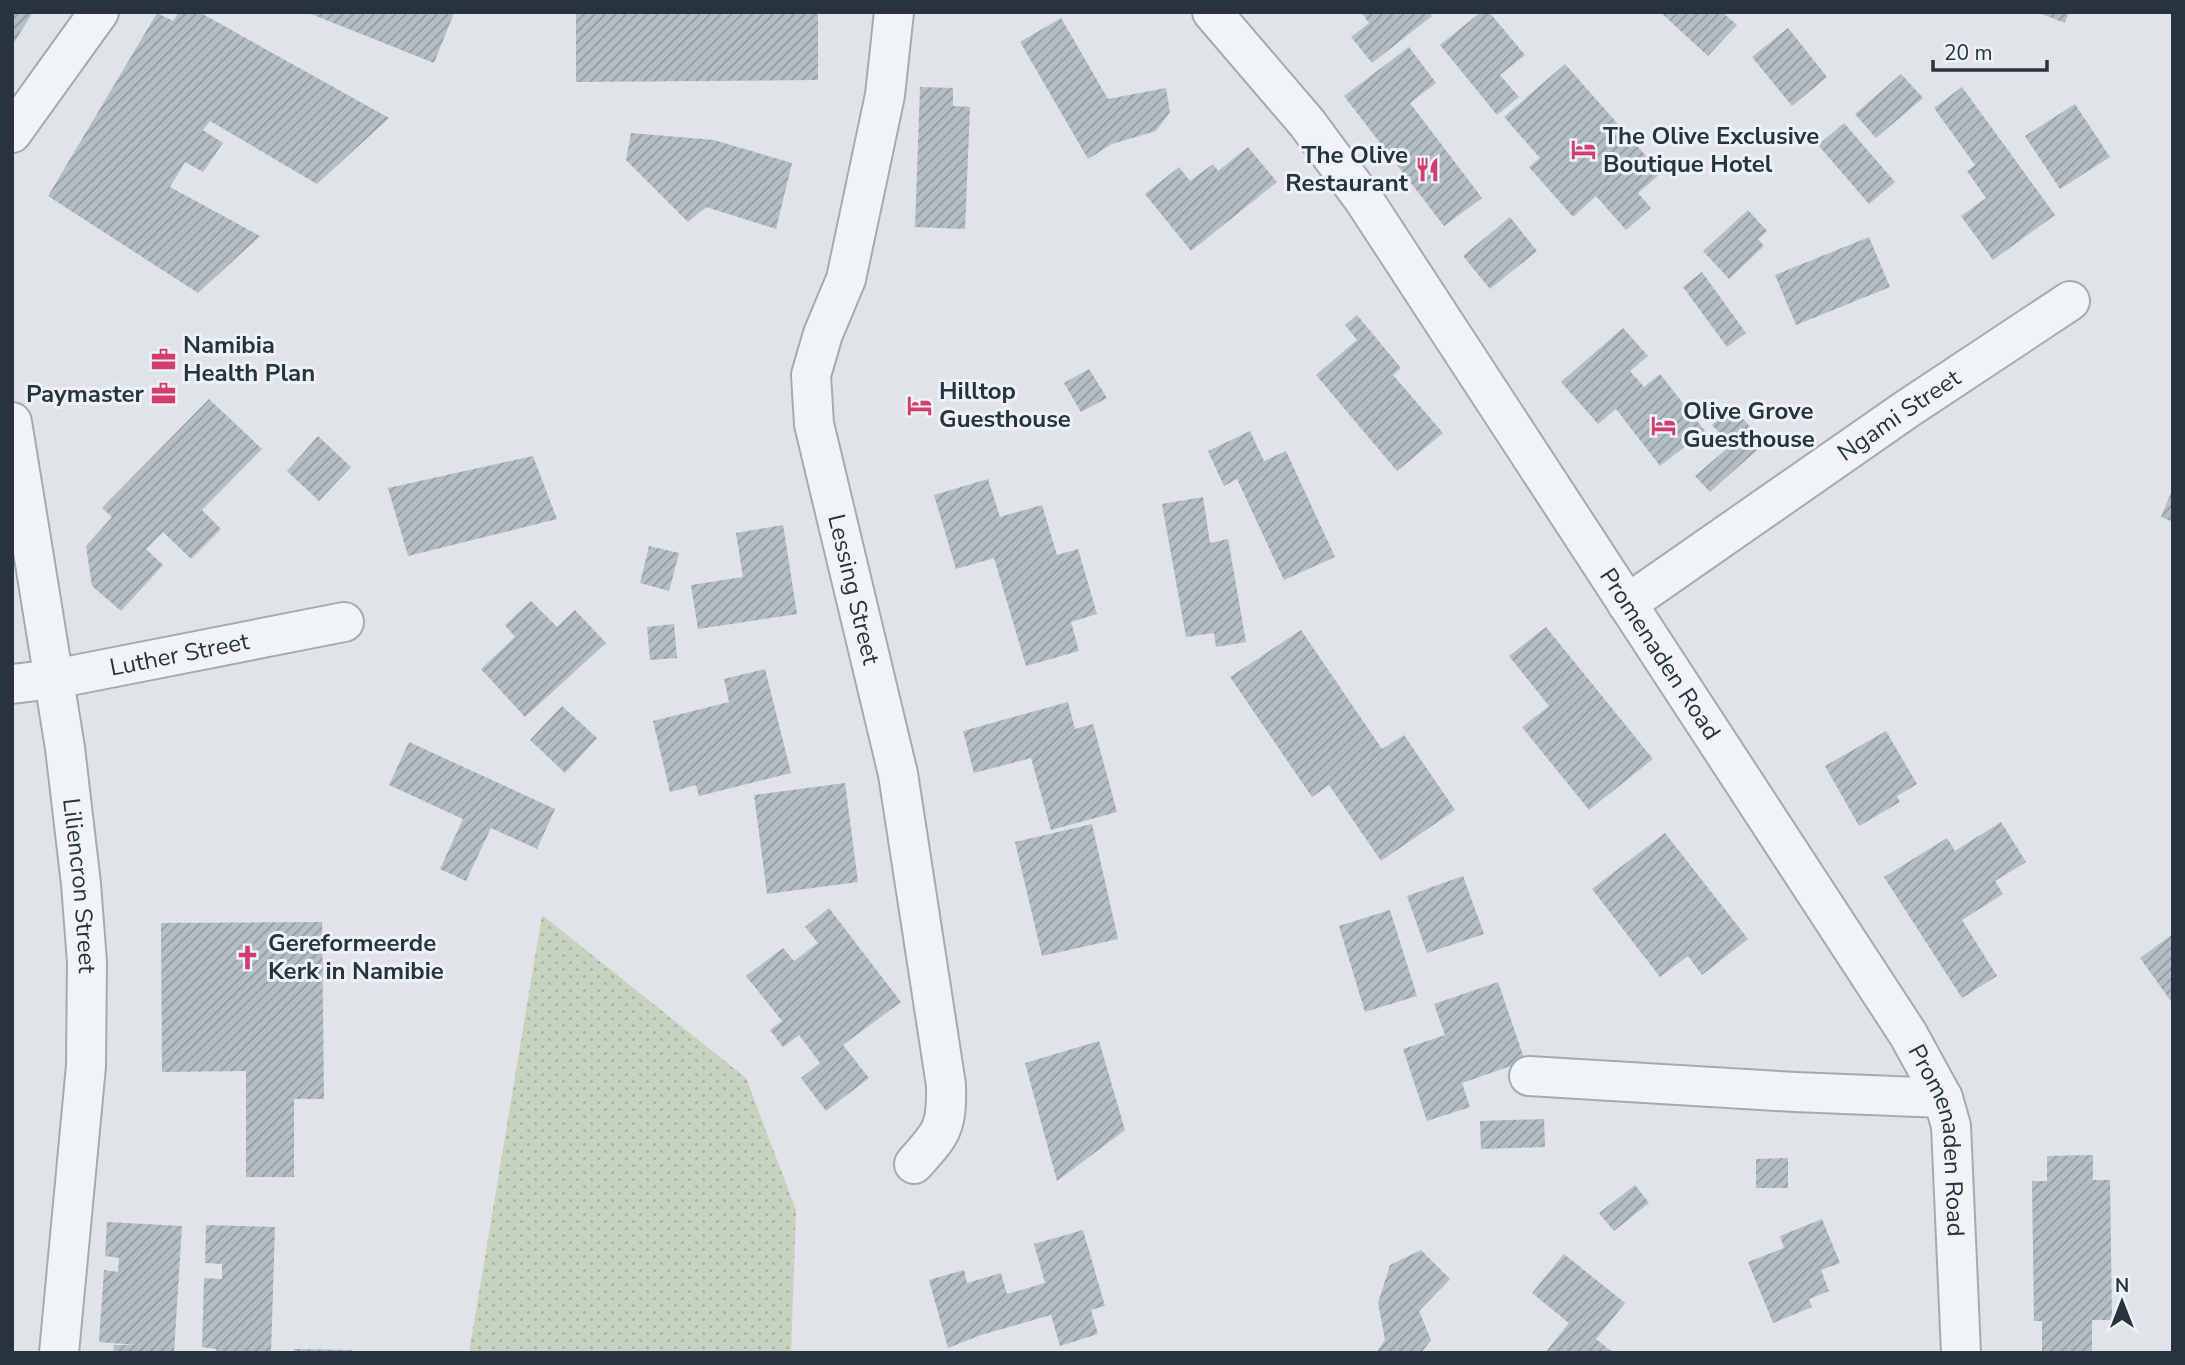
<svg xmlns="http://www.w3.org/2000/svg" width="2185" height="1365" font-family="'Nunito Sans',sans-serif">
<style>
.grass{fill:url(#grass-dots)}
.building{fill:url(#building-hatch)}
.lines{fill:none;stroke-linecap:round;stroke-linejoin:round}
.minor-casing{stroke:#a3acb2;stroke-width:42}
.minor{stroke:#f1f4f6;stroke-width:38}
.labels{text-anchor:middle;stroke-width:6;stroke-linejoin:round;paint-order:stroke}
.poi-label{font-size:24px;font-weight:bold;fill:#273440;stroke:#edf2f6;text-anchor:start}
.street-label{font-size:24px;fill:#273440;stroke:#edf2f6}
</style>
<defs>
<pattern id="grass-dots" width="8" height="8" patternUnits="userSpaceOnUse" patternTransform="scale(1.75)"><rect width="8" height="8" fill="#c7d2bf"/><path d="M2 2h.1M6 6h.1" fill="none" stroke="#abb5a5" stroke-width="1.8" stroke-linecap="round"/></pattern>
<pattern id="building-hatch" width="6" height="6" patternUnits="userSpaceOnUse" patternTransform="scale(1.75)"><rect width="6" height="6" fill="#b5bec5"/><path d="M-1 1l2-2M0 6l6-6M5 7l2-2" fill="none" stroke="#939ba1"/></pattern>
</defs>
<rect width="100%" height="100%" fill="#dee4e8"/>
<polygon class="grass" points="542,915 746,1078 796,1210 791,1353 469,1353"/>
<g class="building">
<polygon points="12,12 33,12 12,46"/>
<polygon points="179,12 199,12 389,118 317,184 210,121 203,130 223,143 203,172 185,162 170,187 260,236 198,293 48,196 157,13 173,21"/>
<polygon points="306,12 451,12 454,13 434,63"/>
<polygon points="576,12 818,12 818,80 576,82"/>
<polygon points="1361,12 1429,12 1432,16 1372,63 1351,37 1369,23"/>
<polygon points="1481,12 1489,12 1525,55 1500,75 1519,97 1497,115 1440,45"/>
<polygon points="1660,12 1722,12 1737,25 1708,56"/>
<polygon points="2037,12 2069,12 2065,23"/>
<polygon points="1061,18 1108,99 1166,88 1170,112 1156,131 1112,144 1088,159 1020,42"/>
<polygon points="1788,28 1827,77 1792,106 1752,57"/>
<polygon points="1409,47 1436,83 1410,103 1482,198 1444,226 1344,96"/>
<polygon points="1565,64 1661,173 1638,193 1651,208 1626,230 1596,196 1573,217 1529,167 1540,158 1504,117"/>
<polygon points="1901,74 1923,98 1876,138 1855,114"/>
<polygon points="920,87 953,88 953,106 970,107 965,229 915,227"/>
<polygon points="1962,87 2055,215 1993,260 1961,216 1986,198 1967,171 1975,165 1934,108"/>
<polygon points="2075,104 2110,157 2060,189 2025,136"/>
<polygon points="1844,123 1895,182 1869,204 1818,145"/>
<polygon points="631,133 714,140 792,163 776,229 706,207 688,222 626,160"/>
<polygon points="1248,147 1277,182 1191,251 1145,194 1179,167 1190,181 1213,164 1218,171"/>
<polygon points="1748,210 1767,231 1758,239 1764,246 1729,279 1703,251"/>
<polygon points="1510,217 1537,251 1490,289 1463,256"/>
<polygon points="1869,237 1890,287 1796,325 1775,275"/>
<polygon points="1702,272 1746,333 1727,347 1683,287"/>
<polygon points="1357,315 1401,368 1393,375 1443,433 1397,471 1316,375 1357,340 1345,325"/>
<polygon points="1623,328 1648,356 1630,371 1644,387 1660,374 1705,431 1660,466 1616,409 1598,424 1561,382"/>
<polygon points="1089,369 1107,398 1081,412 1064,383"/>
<polygon points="209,399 262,449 202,510 221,529 191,559 163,532 146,549 163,565 121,611 92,586 86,546 112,517 102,508"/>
<polygon points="1732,407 1765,443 1710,492 1695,476 1731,445 1712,425"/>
<polygon points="1250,431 1264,461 1286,451 1335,557 1284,580 1237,479 1224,486 1208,451"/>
<polygon points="318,436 351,467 319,501 287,471"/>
<polygon points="533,456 557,519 408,556 388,488"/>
<polygon points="988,479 1000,517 1042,505 1057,555 1078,549 1097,614 1071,622 1079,651 1026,666 994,558 956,569 934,495"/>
<polygon points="2173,488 2173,522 2161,517"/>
<polygon points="1203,497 1210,543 1228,539 1246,642 1216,647 1214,633 1186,637 1162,504"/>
<polygon points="783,525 797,614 698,629 691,585 743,577 736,533"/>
<polygon points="649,546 679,553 669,591 640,583"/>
<polygon points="531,601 557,627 575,610 606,643 525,717 481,669 515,637 505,625"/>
<polygon points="674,624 677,658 650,660 647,627"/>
<polygon points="1546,627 1653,759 1589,810 1522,727 1549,706 1509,656"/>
<polygon points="1301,630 1382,749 1404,735 1455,810 1381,861 1329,785 1312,797 1230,677"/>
<polygon points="765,669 791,773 699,796 696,785 670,792 653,721 729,702 724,679"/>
<polygon points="1068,702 1075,729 1093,724 1117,812 1051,830 1031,758 974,773 963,731"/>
<polygon points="562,706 597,738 565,773 530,740"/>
<polygon points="1886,731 1917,784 1897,796 1900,802 1859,826 1825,766"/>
<polygon points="409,742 555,809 537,849 491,828 466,881 440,869 463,819 389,785"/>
<polygon points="845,783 858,882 767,894 754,795"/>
<polygon points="2001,822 2026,862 1995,881 2003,894 1962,920 1997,976 1962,998 1884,877 1947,838 1955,851"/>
<polygon points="1092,824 1118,939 1042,956 1015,842"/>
<polygon points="1665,833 1748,939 1702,975 1688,956 1660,977 1592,889"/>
<polygon points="1463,876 1484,934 1427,953 1407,896"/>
<polygon points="829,908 901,1002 843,1045 869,1078 826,1111 801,1078 820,1063 799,1035 783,1047 770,1030 782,1021 746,976 783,948 794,961 818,943 805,927"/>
<polygon points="1390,910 1417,996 1365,1012 1339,926"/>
<polygon points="322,922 324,1099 294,1099 294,1177 246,1177 246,1071 162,1072 161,923"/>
<polygon points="2173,934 2173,1004 2140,958"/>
<polygon points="1498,982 1525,1061 1462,1083 1470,1107 1427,1121 1403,1049 1445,1035 1434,1004"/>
<polygon points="1099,1041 1125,1130 1057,1181 1025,1063"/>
<polygon points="1544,1119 1545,1147 1481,1149 1480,1121"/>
<polygon points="2093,1155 2093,1180 2110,1180 2112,1320 2092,1320 2092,1353 2042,1353 2042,1321 2034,1321 2032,1181 2047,1181 2047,1156"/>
<polygon points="1788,1158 1788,1188 1756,1188 1756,1159"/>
<polygon points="1635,1185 1649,1203 1614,1231 1599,1213"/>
<polygon points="1822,1219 1840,1263 1821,1270 1829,1291 1809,1299 1812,1307 1773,1323 1748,1262 1784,1248 1780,1236"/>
<polygon points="107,1222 182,1226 174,1353 113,1353 114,1345 138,1345 99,1342 104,1270 118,1272 119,1258 105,1256"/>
<polygon points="206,1225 275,1227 271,1353 216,1353 216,1349 202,1347 204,1278 222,1279 222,1264 205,1263"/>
<polygon points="1083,1230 1105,1306 1091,1310 1098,1334 1060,1346 1051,1315 981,1335 948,1348 929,1280 964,1270 967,1283 1001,1273 1007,1294 1045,1283 1034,1244"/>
<polygon points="1421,1250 1450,1279 1419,1311 1431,1340 1421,1353 1376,1353 1385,1340 1378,1303 1390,1265"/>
<polygon points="1564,1254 1625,1303 1596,1339 1614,1353 1545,1353 1569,1323 1532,1293"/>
<polygon points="294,1349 352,1350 352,1353 294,1353"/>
</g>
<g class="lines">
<defs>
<g id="minor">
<path id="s1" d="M894 12 885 95 846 279 823 334 811 375 814 424 898 774 946 1085C947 1128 942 1133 914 1164"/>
<path id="s2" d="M1212 12 1307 123 1364 200 1908 1034 1943 1098 1951 1126 1961 1353"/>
<polyline points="12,133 99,12"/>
<path id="s3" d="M12 422 65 748 81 884 87 962 86 1066 59 1353"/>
<path id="s4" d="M1627 604 1907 409 2070 301"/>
<path id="s5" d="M12 684 54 679 344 622"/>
<polyline points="1529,1076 1795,1092 1943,1098"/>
</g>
</defs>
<use href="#minor" class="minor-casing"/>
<use href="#minor" class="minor"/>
</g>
<defs>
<symbol id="hotel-bare" viewBox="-9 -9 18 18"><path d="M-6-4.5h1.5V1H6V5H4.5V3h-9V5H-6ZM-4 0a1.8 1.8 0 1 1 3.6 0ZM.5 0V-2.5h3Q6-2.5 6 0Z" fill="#d33d6c" stroke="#edf2f6" stroke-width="2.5" paint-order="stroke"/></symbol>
<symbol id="restaurant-bare" viewBox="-9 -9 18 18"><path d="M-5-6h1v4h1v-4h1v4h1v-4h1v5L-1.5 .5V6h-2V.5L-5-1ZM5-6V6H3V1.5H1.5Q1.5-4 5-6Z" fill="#d33d6c" stroke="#edf2f6" stroke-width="2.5" paint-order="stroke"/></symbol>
<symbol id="office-bare" viewBox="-9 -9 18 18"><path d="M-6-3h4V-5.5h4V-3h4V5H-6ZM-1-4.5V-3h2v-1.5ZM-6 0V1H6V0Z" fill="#d33d6c" stroke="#edf2f6" stroke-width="2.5" paint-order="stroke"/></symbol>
<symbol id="church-bare" viewBox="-9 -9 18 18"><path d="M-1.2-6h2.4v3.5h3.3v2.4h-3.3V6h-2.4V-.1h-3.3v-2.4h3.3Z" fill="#d33d6c" stroke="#edf2f6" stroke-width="2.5" paint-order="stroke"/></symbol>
</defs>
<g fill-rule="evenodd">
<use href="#hotel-bare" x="1566" y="132" width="35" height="35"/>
<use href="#restaurant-bare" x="1410" y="152" width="35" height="35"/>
<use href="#office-bare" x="146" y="342" width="35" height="35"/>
<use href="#office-bare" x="146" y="376" width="35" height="35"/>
<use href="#hotel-bare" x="902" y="388" width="35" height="35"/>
<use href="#hotel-bare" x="1646" y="408" width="35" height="35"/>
<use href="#church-bare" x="230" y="940" width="35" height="35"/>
</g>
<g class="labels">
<g class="poi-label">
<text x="1603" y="144">The Olive Exclusive<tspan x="1603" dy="28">Boutique Hotel</tspan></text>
<text x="1408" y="163" text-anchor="end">The Olive<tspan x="1408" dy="28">Restaurant</tspan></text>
<text x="183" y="353">Namibia<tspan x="183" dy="28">Health Plan</tspan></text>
<text x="939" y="399">Hilltop<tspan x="939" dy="28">Guesthouse</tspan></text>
<text x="144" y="402" text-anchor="end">Paymaster</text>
<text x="1683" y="419">Olive Grove<tspan x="1683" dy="28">Guesthouse</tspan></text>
<text x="268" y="951">Gereformeerde<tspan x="268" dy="28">Kerk in Namibie</tspan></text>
</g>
<g class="street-label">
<text dy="8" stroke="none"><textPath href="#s4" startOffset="331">Ngami Street</textPath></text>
<text dy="8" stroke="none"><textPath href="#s1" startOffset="593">Lessing Street</textPath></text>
<text dy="8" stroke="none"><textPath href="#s5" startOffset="170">Luther Street</textPath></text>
<text dy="8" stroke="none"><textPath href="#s2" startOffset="784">Promenaden Road</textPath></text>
<text dy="8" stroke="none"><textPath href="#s3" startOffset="469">Liliencron Street</textPath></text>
<text dy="8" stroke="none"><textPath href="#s2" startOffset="1351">Promenaden Road</textPath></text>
</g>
</g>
<rect width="2185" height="1365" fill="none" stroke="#273440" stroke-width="28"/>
<g transform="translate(2122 1302)" stroke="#edf2f6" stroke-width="5" paint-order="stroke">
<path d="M0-5L12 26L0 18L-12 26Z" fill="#273440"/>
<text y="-10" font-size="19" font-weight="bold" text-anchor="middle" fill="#273440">N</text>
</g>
<path d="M1933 60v10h114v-10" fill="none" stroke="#273440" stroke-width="3.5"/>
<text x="1944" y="60" font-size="21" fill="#273440" stroke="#edf2f6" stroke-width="5" paint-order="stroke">20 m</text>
</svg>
